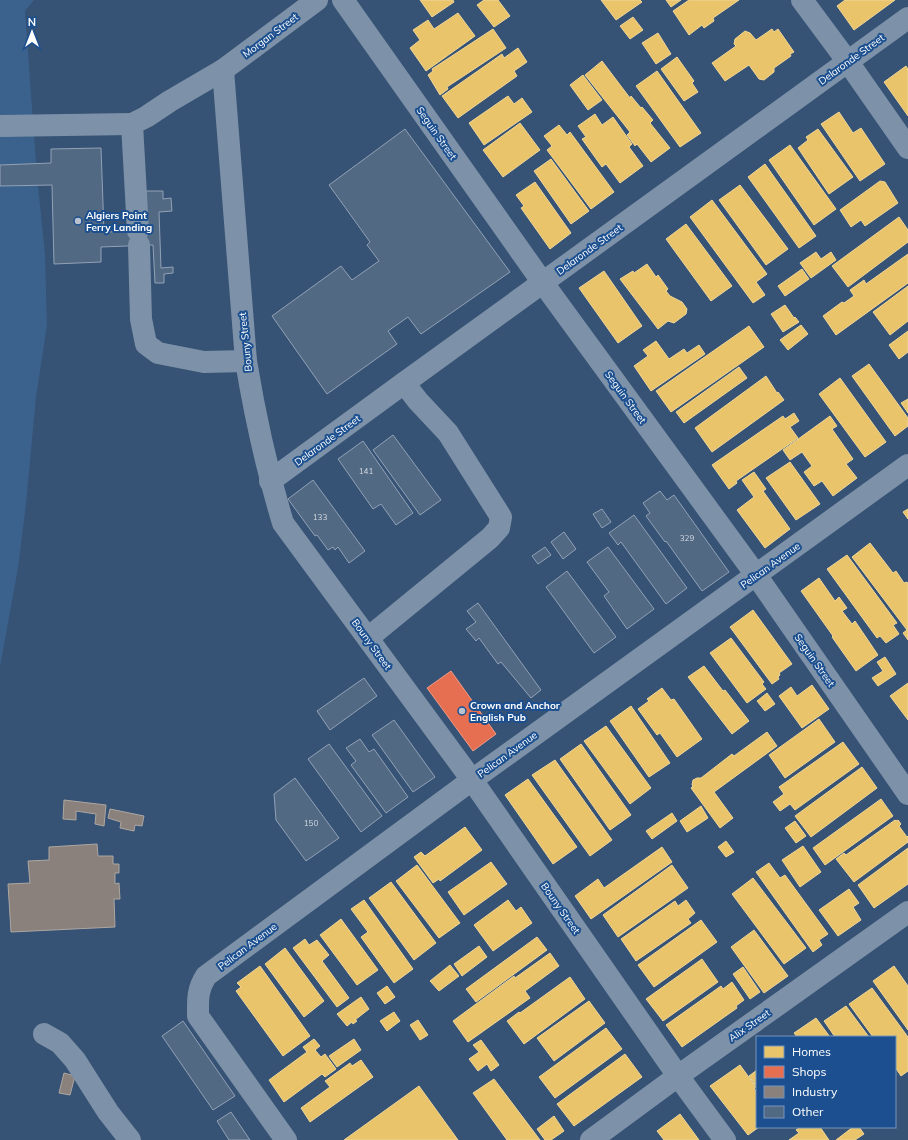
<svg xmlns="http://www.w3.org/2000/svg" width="908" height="1140" font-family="Mulish,sans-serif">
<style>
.water{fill:#3b618d}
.homes{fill:#e9c46a;stroke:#f0d697}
.shops{fill:#e76f51;stroke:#ee9a85}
.industry{fill:#8a817c;stroke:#ada7a3}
.building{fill:#526984;stroke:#92a2b6}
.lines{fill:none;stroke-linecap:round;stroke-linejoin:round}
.minor{stroke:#7d92a8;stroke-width:22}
.poi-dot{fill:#b9c2ce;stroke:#1b4f8f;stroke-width:1.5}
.labels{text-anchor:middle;stroke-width:4;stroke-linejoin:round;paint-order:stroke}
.number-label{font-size:8px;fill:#d4dae0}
.street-label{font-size:10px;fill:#fff;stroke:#1b4f8f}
.poi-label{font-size:10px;font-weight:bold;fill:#fff;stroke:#1b4f8f;text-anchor:start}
</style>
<rect width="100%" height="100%" fill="#365274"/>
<polygon class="water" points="0,0 34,0 25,11 37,176 45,254 47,325 36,397 26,504 18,568 0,667"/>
<g class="homes">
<polygon points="420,0 453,0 454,2 432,17"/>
<polygon points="484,0 498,0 510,16 494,27 477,5"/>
<polygon points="601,0 640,0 642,2 616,20"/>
<polygon points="666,0 681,0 671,7"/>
<polygon points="689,0 739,0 713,18 714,21 704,28 702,25 689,35 673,11"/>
<polygon points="845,0 895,0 854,30 837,6"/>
<polygon points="458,13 475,36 426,71 410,48 420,40 413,30 428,20 434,29"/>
<polygon points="633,17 643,30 630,39 620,26"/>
<polygon points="493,29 506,48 447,87 448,89 440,95 428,75 433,71 432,69"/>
<polygon points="772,29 774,32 778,29 794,52 790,54 791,56 774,68 774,72 764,80 759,79 749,65 725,81 712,63 736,46 734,44 735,39 745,31 750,33 756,40"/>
<polygon points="658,33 671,54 656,64 642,43"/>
<polygon points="518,48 527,62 514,71 517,76 458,118 442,96 502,54 504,58"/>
<polygon points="677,57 694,81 692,83 698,92 684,101 661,69"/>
<polygon points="602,61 630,98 631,96 641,108 642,107 653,120 650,123 670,148 651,162 637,144 635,146 627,135 630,132 585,75"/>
<polygon points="906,66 908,69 908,116 884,82"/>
<polygon points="657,71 701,133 680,147 636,86"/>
<polygon points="583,75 602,100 588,110 570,85"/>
<polygon points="508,96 514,104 522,98 532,112 484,145 469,123"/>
<polygon points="839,112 853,133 861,128 885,164 860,181 821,124"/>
<polygon points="595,114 602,125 613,117 632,144 629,147 643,166 620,183 606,164 602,167 582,139 586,137 578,126"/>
<polygon points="520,123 540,150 503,177 483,150"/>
<polygon points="559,125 567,135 570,132 614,192 591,209 547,150 552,146 544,136"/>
<polygon points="818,129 853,177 829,194 798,148 808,140 806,137"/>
<polygon points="790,145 836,209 814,225 769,160"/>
<polygon points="551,159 589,211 571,224 534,171"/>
<polygon points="765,164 816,236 799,248 748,177"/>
<polygon points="880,181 885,182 898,203 865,226 861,220 851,227 840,210"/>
<polygon points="535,182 571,233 550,249 521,208 524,206 516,195"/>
<polygon points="740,185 788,249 766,265 719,200"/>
<polygon points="712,200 767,274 756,282 765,295 753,303 690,217"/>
<polygon points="899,217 908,230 908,242 848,287 832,266"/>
<polygon points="686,224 732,286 711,301 666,239"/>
<polygon points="816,252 821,259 831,252 836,260 811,278 800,263"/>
<polygon points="908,254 908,283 836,335 823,316 842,302 844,303 854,296 850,290 864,280 866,284"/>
<polygon points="647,264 656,277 658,275 668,289 666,291 670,296 682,302 687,309 686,314 674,323 668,321 658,329 620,279 633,271 634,273"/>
<polygon points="802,269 809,279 785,296 778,286"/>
<polygon points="604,271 642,326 618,343 579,288"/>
<polygon points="908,286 908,321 890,335 873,312"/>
<polygon points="785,305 794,318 795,317 799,322 783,332 771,314"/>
<polygon points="801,325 808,334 788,350 780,340"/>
<polygon points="749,326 764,347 671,412 656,391"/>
<polygon points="908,331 908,352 899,359 889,345"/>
<polygon points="656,341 669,359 684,349 687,353 699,345 705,354 651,391 634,366 648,356 643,350"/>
<polygon points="869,364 908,418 908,426 895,436 852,376"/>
<polygon points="739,367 747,378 684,423 676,412"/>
<polygon points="766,376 777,393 778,392 784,400 712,452 695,428"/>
<polygon points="840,378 886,442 865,457 819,394"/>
<polygon points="908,399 908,413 901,403"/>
<polygon points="794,413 799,421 790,427 798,438 736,481 737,483 729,489 712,465 783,416 785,419"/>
<polygon points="830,416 837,426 832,429 853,459 846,464 857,478 833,496 822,481 814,486 804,472 812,466 802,452 790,460 783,450"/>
<polygon points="790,462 820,504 796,520 766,478"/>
<polygon points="754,472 766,489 763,491 790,529 765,548 737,510 754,497 742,480"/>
<polygon points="908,509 908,519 903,512"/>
<polygon points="870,543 893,573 896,571 904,583 907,582 908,584 908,640 903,633 907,630 852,557"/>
<polygon points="847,555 897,623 893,625 899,634 886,643 880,636 877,638 827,569"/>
<polygon points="819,578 835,601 839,597 847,608 842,611 852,624 855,621 878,655 856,671 832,637 833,636 801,591"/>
<polygon points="753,610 792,664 779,673 780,675 778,677 779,679 772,684 730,627"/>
<polygon points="731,638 764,682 762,684 766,689 747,703 710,653"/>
<polygon points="885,657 896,674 878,686 872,678 883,671 877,662"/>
<polygon points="704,666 723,691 725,690 749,721 732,734 688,677"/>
<polygon points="908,683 908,720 890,696"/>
<polygon points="812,685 829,709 802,728 779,696 791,687 797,696"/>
<polygon points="662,688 671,700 674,699 702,739 677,757 660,733 657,735 638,709 649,701 647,699"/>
<polygon points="767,693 775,704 765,711 757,701"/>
<polygon points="631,706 670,763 649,777 610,721"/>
<polygon points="819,719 835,742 785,778 769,755"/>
<polygon points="606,726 651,788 630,804 584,741"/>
<polygon points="767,732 777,746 714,792 733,818 720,828 691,788 693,786 692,785 693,780 697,778 701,778 732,754 734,756"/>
<polygon points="843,742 859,764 795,810 790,804 780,811 773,802 784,794 779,787"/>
<polygon points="581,744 631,815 610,830 560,759"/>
<polygon points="555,760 612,840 590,856 532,775"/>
<polygon points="862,767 877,788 811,837 795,816"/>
<polygon points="528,779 577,847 553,864 505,795"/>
<polygon points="881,799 893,816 825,865 813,848"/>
<polygon points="701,806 708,818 687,832 680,821"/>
<polygon points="672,813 677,821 652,839 646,831"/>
<polygon points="895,820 896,821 898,820 901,824 899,826 907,837 908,836 908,842 854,882 836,859 844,853 846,855"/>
<polygon points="795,821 806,836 796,843 785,828"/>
<polygon points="465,827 482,850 440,881 439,879 433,883 414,857 421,852 425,856"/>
<polygon points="726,841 734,852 726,857 718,847"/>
<polygon points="803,846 821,872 800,887 782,860"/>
<polygon points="662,847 672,862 591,919 575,896 598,879 604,888"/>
<polygon points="908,848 908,884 874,908 858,885"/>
<polygon points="491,862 507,884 464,915 448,892"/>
<polygon points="769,863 780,878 785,875 828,934 819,940 822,945 813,952 756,872"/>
<polygon points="417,865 460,923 439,938 396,881"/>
<polygon points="672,865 688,888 618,937 603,915"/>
<polygon points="753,878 806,948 784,964 732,894"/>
<polygon points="391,882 436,943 414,960 369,898"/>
<polygon points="849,889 859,903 853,907 861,920 838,936 819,910"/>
<polygon points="364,900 413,969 394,983 361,937 368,932 351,909"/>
<polygon points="508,900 516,911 521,907 532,923 493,951 474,925"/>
<polygon points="686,900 695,913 688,919 691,923 636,961 621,939 675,901 678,906"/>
<polygon points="341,919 378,970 357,985 320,935"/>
<polygon points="701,920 717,942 654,987 638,965"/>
<polygon points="754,930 788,976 764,993 731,947"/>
<polygon points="537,937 547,950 476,1002 466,989"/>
<polygon points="305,939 309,945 317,940 329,955 322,961 349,998 337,1007 293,948"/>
<polygon points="479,946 487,957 462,976 454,964"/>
<polygon points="285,948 324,1001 304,1017 265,964"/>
<polygon points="550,953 559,966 525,991 530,998 468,1042 453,1021 514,976 515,978"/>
<polygon points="702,959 718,982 663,1021 646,999"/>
<polygon points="450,965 459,976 439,991 430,981"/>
<polygon points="260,966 310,1036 283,1056 236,991 241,987 237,983"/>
<polygon points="894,966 908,986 908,1030 873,981"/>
<polygon points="743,967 760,992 750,999 733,974"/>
<polygon points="570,977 585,999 524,1044 507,1021 519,1012 520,1013"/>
<polygon points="732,982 744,1000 736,1006 737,1008 682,1047 666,1025 721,986 723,989"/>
<polygon points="387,986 395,997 385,1004 377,993"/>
<polygon points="872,988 908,1037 908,1071 901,1076 895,1067 895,1037 873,1037 849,1004"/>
<polygon points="361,997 369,1009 355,1020 357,1021 353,1024 352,1022 347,1026 337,1014"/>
<polygon points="589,1001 605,1023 554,1061 537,1038"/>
<polygon points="846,1006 869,1037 835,1037 824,1021"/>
<polygon points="394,1012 400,1021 387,1031 380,1021"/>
<polygon points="816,1018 830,1037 797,1037 794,1033"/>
<polygon points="418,1020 428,1035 420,1040 410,1025"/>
<polygon points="606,1028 622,1049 555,1098 539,1077"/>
<polygon points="314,1039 320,1046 315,1050 321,1057 325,1054 336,1069 325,1077 322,1074 284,1102 269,1080 307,1052 303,1047"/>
<polygon points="354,1039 361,1050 337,1067 329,1056"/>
<polygon points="481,1040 499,1065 491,1071 487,1064 478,1071 469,1059 479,1052 473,1045"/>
<polygon points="625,1054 642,1077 574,1126 557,1104"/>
<polygon points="361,1060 373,1077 310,1122 301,1108 330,1087 325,1081 350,1063 352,1066"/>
<polygon points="740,1065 756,1087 754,1088 757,1092 757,1127 759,1127 748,1135 710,1086"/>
<polygon points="757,1070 757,1087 749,1076"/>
<polygon points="494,1079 540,1140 507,1140 473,1093"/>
<polygon points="419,1086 458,1140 344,1140"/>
<polygon points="680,1114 699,1140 664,1140 657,1131"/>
<polygon points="554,1116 564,1131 551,1140 545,1140 537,1129"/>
<polygon points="800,1127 820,1127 829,1140 789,1140 799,1133 796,1130"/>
<polygon points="853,1127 859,1127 864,1134 855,1140 836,1140"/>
</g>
<polygon class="shops" points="451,671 496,734 473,751 427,688"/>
<g class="industry">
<polygon points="64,800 106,805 104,826 95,824 96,814 76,811 76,820 63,819"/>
<polygon points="110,809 144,816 142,826 135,825 134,831 120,828 121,822 108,818"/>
<polygon points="97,844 98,856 113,856 113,864 119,864 119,873 115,873 115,884 119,883 120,899 114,899 115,927 11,932 8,884 30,883 28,861 49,860 49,847"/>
<polygon points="64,1073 75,1076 70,1095 59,1093"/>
</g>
<g class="building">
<polygon points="405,129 510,272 421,334 408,317 388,331 397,344 327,394 272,316 341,266 352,280 379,261 367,245 370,242 329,185"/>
<polygon points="101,148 104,232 147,231 146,191 163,191 163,199 171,198 172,211 159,212 161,268 173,267 173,273 164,274 164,283 155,283 153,245 101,247 101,262 54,264 52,185 0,186 0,165 51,163 51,149"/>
<polygon points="393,435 441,500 420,515 373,450"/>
<polygon points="363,441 413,513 396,525 381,504 373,509 338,459"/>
<polygon points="313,480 365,551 349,563 338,547 335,550 333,547 328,550 317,535 315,536 288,499"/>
<polygon points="660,491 667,500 674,495 729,572 702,591 666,541 665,542 646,516 650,513 643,503"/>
<polygon points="602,509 611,522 602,528 593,514"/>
<polygon points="634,515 687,588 666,604 621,542 618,545 609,533"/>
<polygon points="564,532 576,549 563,559 551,542"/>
<polygon points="545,547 551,555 538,564 532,556"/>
<polygon points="608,547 654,609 627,629 604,596 609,592 587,562"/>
<polygon points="567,571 616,637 594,653 546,587"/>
<polygon points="478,603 541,690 531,698 501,662 498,664 479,638 476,641 466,629 476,622 467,611"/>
<polygon points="364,678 377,696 330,730 317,711"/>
<polygon points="394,720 435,777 413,792 372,735"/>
<polygon points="360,739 369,752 374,749 408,797 386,813 351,765 356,761 346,748"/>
<polygon points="329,744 382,816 361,832 308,759"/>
<polygon points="295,778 339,838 306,861 276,820 274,794"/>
<polygon points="183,1021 235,1096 213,1110 162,1036"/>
<polygon points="231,1112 250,1140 229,1140 217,1121"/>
</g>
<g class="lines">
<g class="minor">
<polyline points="343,0 543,283 756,575 908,794"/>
<polyline points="802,0 848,62 908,148"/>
<path d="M223 70 246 361C255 416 267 470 283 523L472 780 678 1076 725 1140"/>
<polyline points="0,126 132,124"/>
<polyline points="138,231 132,124 146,117 170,101 223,70 317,0"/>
<polyline points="139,245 141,319 146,344 158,353 204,362 246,361"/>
<polyline points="270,481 404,383 908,18"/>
<polyline points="368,638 490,538 499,528 501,517 448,433 418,401 404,383"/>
<polyline points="44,1034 60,1043 75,1060 108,1112 130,1140"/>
<path d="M286 1140 198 1016C198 1000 197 990 206 976L472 780 908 465"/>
<polyline points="591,1140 678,1076 908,912"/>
</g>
</g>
<g class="poi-dot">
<circle cx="78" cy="221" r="4"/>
<circle cx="462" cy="711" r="4"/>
</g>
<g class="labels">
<g class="number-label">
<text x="366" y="474">141</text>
<text x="320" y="520">133</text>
<text x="687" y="541">329</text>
<text x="311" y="826">150</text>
</g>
<g class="street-label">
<text transform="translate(270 35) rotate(-37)" y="4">Morgan Street</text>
<text transform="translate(851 59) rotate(-36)" y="4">Delaronde Street</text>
<text transform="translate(437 133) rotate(55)" y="4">Seguin Street</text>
<text transform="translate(589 249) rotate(-36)" y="4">Delaronde Street</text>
<text transform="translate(245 342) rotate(-96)" y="4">Bouny Street</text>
<text transform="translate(626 397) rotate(54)" y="4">Seguin Street</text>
<text transform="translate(327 440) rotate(-36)" y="4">Delaronde Street</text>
<text transform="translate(770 565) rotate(-36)" y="4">Pelican Avenue</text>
<text transform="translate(372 644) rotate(54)" y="4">Bouny Street</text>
<text transform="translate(815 660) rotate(55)" y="4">Seguin Street</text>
<text transform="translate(507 754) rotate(-36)" y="4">Pelican Avenue</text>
<text transform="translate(561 908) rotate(55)" y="4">Bouny Street</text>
<text transform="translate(247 946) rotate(-37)" y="4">Pelican Avenue</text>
<text transform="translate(749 1025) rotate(-35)" y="4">Alix Street</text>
</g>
<g class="poi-label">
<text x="86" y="219">Algiers Point<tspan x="86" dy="12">Ferry Landing</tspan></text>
<text x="470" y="709">Crown and Anchor<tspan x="470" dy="12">English Pub</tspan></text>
</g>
</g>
<rect x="756" y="1036" width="140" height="92" fill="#1b4f8f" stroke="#7695bc"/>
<rect x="764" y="1046" width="20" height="12" fill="#e9c46a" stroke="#7695bc"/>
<text x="792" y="1056" font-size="12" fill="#ffffff">Homes</text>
<rect x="764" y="1066" width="20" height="12" fill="#e76f51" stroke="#7695bc"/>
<text x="792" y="1076" font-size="12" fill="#ffffff">Shops</text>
<rect x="764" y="1086" width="20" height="12" fill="#8a817c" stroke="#7695bc"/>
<text x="792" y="1096" font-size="12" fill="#ffffff">Industry</text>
<rect x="764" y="1106" width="20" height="12" fill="#526984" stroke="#7695bc"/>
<text x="792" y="1116" font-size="12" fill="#ffffff">Other</text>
<g transform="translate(32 32)" stroke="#1b4f8f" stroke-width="3" paint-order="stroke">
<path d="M0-3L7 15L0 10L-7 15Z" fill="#ffffff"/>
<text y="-6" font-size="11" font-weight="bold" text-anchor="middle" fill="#ffffff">N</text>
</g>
</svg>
